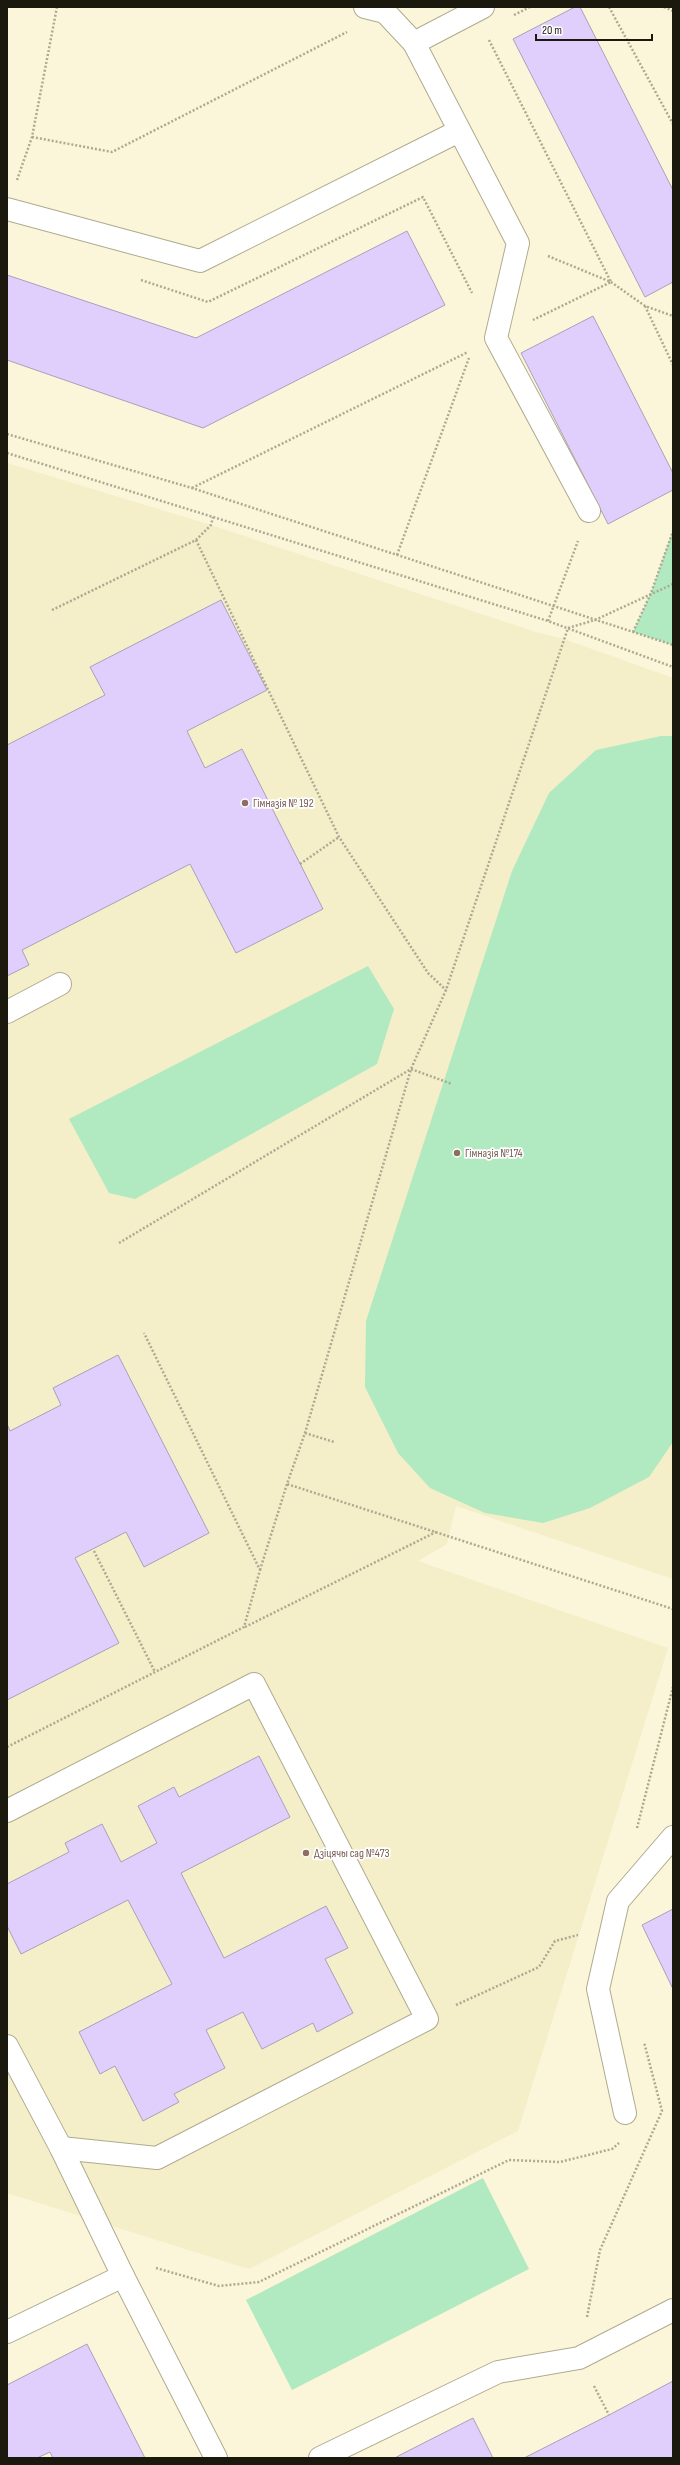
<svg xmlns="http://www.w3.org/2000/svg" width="680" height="2465" font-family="'Sofia Sans Condensed',sans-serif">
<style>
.built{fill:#f4eec9}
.green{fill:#b1e9c1}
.building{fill:#e0cffd;stroke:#a9a0ba}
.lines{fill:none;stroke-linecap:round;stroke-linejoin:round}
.service-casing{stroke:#afab8f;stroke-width:24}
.path{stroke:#ada992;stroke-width:2.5;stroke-dasharray:2 2;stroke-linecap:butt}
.service{stroke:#fff;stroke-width:22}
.education-dot{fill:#8d6e63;stroke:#fff;stroke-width:1.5}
.labels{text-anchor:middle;stroke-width:3.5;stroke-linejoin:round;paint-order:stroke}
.education-label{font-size:12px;fill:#785e54;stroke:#fff;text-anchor:start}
</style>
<rect width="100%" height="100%" fill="#fbf6d9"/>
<polygon class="built" points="7,463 211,525 536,632 564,639 673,678 673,1579 456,1506 447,1544 418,1561 668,1648 518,2131 249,2269 7,2193"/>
<g class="green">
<polygon points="673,530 673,645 633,632 651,593"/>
<polygon points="661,736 673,736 673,1442 649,1477 590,1508 543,1523 485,1513 430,1488 398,1453 365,1387 366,1321 512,871 549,793 596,750"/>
<polygon points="368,966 394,1009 377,1064 135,1199 109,1193 69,1119"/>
<polygon points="483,2178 529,2269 292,2390 246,2300"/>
</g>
<g class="building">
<polygon points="575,7 580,7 673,190 673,282 645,297 513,39"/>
<polygon points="407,231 445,305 203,428 7,360 7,275 196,338"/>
<polygon points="593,316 673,473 673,490 608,524 521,353"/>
<polygon points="221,600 267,690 187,731 205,768 242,749 323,909 236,953 190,864 22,950 29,965 7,976 7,745 105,695 90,667"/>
<polygon points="118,1355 209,1533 144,1567 126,1532 75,1558 119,1643 7,1700 7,1424 10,1431 61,1405 53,1388"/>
<polygon points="259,1756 290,1817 181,1873 224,1958 326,1906 348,1948 325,1959 353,2013 317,2032 313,2023 262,2049 243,2012 206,2030 225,2068 174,2094 179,2102 143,2121 115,2066 100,2074 79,2032 172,1984 128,1900 21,1954 7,1926 7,1884 69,1852 65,1843 102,1824 121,1862 157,1843 138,1806 174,1787 179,1797"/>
<polygon points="673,1909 673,1989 642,1925"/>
<polygon points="87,2344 145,2458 53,2458 50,2452 37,2458 7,2458 7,2385"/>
<polygon points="673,2381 673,2458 524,2458 609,2415"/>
<polygon points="473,2418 493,2458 395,2458 400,2455"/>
</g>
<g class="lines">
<defs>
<g id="service">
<polyline points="365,7 385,12 414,43 518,243 496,338 589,511"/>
<polyline points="414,43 483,7"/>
<polyline points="7,209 200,261 459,131"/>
<polyline points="7,1012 60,984"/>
<polyline points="7,1811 254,1684 427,2019 157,2158 61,2148"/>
<polyline points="7,2046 61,2148 123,2276"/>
<polyline points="625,2113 598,1989 618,1901 673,1837"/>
<polyline points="7,2332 123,2276 216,2458"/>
<polyline points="320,2458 498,2372 579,2358 673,2310"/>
</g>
</defs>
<use href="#service" class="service-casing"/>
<g class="path">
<polyline points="609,7 673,124"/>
<polyline points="664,7 673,11"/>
<polyline points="514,15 530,7"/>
<polyline points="489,40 611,282 533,320"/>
<polyline points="32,137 112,152 347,32"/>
<polyline points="17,180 32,137 57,7"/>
<polyline points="548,256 611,282 645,306 673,316"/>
<polyline points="141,280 208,302 423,197 472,293"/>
<polyline points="645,306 673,365"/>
<polyline points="7,434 192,488 673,645"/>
<polyline points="7,453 548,621 673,667"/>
<polyline points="192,488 468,352"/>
<polyline points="196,540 339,837 428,973 446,990"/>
<polyline points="397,555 469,358"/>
<polyline points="673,584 595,620 568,628 446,990 411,1069 305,1433 287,1484 673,1609"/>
<polyline points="52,610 196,540 211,525 213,517"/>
<polyline points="548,621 578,541"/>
<polyline points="633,632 651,593 673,531"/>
<polyline points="300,864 339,837"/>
<polyline points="119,1243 411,1069 452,1084"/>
<polyline points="305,1433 334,1442"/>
<polyline points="94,1551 155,1672"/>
<polyline points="260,1570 287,1484"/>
<polyline points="245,1627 436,1532"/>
<polyline points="7,1747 244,1627 260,1570 144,1333"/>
<polyline points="637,1828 673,1687"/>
<polyline points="456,2005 539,1967 555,1941 578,1935"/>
<polyline points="156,2268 219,2286 259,2282 509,2160 560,2162 612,2149 619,2143"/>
<polyline points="587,2317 600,2250 662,2111 644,2042"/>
<polyline points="594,2386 609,2415"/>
</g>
<use href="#service" class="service"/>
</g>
<g class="education-dot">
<circle cx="245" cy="803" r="4"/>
<circle cx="457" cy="1153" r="4"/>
<circle cx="306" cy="1853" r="4"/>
</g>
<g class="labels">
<g class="education-label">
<text x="253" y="807">Гімназія № 192</text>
<text x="465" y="1157">Гімназія №174</text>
<text x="314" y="1857">Дзіцячы сад №473</text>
</g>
</g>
<rect width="680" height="2465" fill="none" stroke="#1b190e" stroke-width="16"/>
<path d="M536 34v6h116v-6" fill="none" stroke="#1b190e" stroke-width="2"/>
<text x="542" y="34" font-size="12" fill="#1b190e" stroke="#ffffff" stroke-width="3" paint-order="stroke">20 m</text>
</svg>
